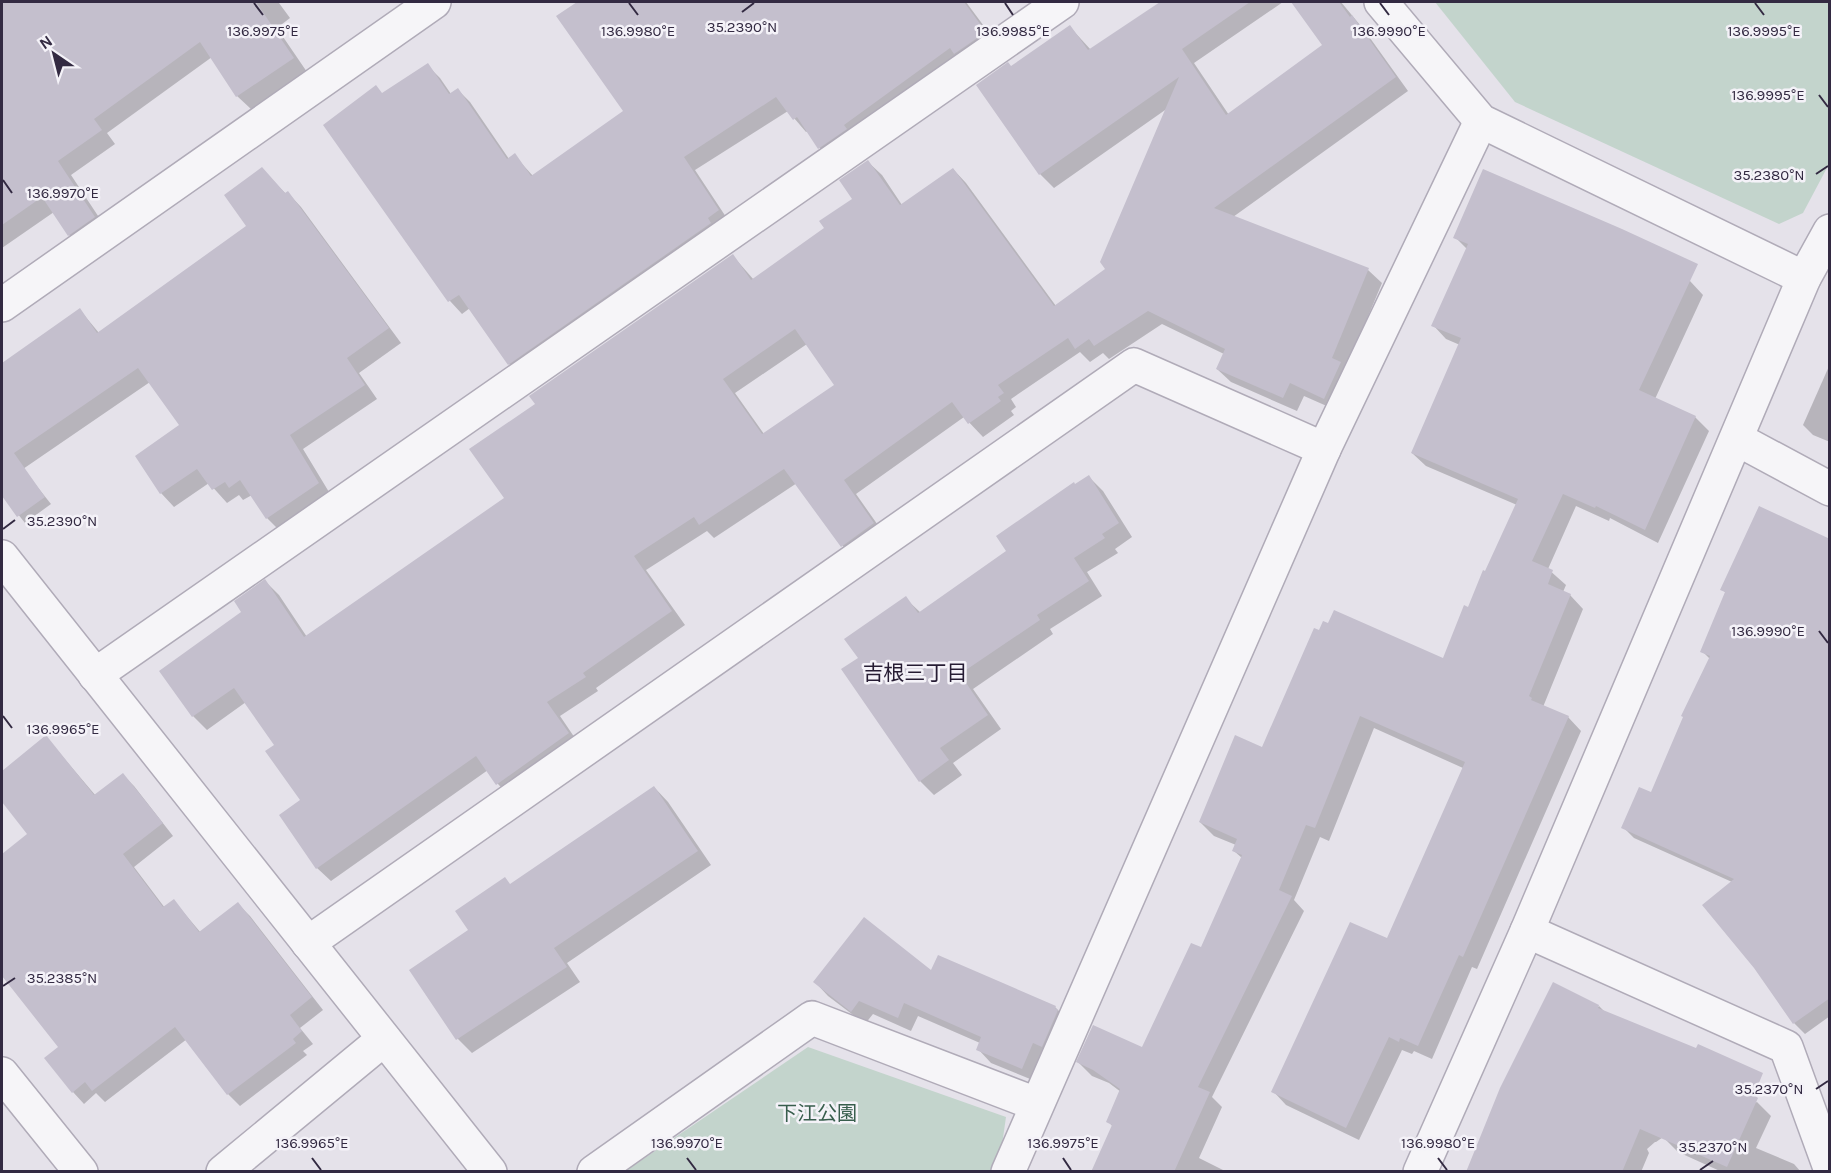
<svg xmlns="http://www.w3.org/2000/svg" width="1831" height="1173" font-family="Karla,'Noto Sans JP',sans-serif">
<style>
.green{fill:#c3d4cc}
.shadow{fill:#0003;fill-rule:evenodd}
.building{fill:#c4bfcd;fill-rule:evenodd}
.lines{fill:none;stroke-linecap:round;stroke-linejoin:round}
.minor-casing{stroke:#b0abb8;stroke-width:36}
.tertiary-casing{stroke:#b0abb8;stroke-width:36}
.minor{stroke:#f6f5f8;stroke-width:33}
.tertiary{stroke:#f6f5f8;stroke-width:33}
.ticks{fill:none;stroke:#332a42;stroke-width:2}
.labels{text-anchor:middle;stroke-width:5;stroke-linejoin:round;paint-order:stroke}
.park-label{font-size:20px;fill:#385e4d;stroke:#f4f2f8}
.neighbourhood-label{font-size:21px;fill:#261c33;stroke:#f4f2f8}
.ticks-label{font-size:15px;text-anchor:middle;fill:#332a42;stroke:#f4f2f8;stroke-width:5;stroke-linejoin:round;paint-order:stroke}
</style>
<rect width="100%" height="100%" fill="#e5e2ea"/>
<g class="green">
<polygon points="1435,2 1829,2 1829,164 1803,213 1779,224 1515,102"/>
<polygon points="808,1047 1006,1117 1002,1145 991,1171 624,1172"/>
</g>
<g class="shadow">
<polygon points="2,2 281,2 279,3 290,18 277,28 307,72 251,109 237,96 212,57 107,133 115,144 71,175 108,231 83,249 69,235 54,212 2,248"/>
<polygon points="580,2 966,2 998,45 832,160 820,148 808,131 806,132 788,111 695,170 730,223 521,377 509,364 470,308 462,314 450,301 325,125 383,94 427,65 440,78 451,94 458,90 470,102 509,159 514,155 533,176 625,112 558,17"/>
<path d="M1159 2H1283L1194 63 1229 115 1325 45 1293 2H1341L1365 31 1408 91 1233 217 1368 270 1382 283 1346 369 1338 411 1304 396 1297 411 1231 382 1217 369 1224 354 1162 324 1109 359 1103 353 1090 362 1080 352 1011 399 1016 407 1011 411 1014 415 983 437 964 417 856 494 887 538 856 559 843 546 797 483 714 538 707 531 646 570 685 625 596 688 598 691 560 716 581 747 511 798 498 784 488 770 331 881 317 868 302 801 276 746 246 702 207 730 193 716 161 671 243 612 265 581 279 595 307 637 506 499 537 404 733 256 754 280 826 229 854 199 868 162 882 175 902 205 953 169 966 183 1056 306 1107 270 1168 108 1054 188 1040 174 1012 68 1070 27 1091 50 1160 3ZM807 344 836 385 764 434 735 393Z"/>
<polygon points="262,169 286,194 288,193 301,207 401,343 359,373 377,399 303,449 332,497 281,532 267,518 252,495 243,500 239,495 227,503 209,483 174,507 161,493 181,426 150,382 23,469 51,504 25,523 2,494 2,486 14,477 2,464 2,365 80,310 99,333 248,226"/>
<polygon points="1455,237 1690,281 1703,295 1655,399 1695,417 1709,431 1658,543 1610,518 1609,521 1576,506 1548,569 1566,585 1563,592 1570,595 1583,609 1543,707 1568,717 1581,731 1477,969 1472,967 1432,1059 1414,1051 1412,1054 1402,1050 1359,1140 1286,1105 1273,1091 1388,940 1463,768 1374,728 1329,841 1320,837 1294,900 1304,911 1212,1097 1222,1107 1199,1158 1227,1172 1097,1172 1113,1127 1108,1121 1121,1092 1109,1083 1092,1076 1078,1062 1143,1049 1201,949 1242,858 1234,851 1236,845 1214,836 1200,822 1263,749 1444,660 1517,505 1426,466 1412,453 1460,345 1446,339 1433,325 1467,249"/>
<polygon points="1830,364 1830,442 1813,435 1803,425"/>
<polygon points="1089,477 1103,491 1132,537 1115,549 1118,553 1087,572 1102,596 1050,629 1053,634 973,689 1001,729 953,763 962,775 934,795 920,781 860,659 905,598 921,613 1008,551 1076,486"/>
<polygon points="1760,508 1830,951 1830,1016 1805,1034 1794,1023 1732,882 1634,838 1623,827 1651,794 1710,659 1702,651 1726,593 1722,589"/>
<polygon points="46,737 96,796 123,775 134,786 173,836 134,867 165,908 174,901 201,933 238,904 250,916 323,1010 300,1028 313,1044 303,1051 307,1055 240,1106 228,1094 187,1039 105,1102 96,1093 84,1104 73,1092 60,1048 2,974 2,856 29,834 2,800 2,773"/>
<polygon points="654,787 668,802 711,865 567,963 580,982 472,1053 458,1039 411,970 470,930 511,885"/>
<polygon points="815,982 1055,1007 1068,1020 1035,1081 991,1063 978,1049 980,1043 918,1016 911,1031 873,1014 865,1024 828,996"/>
<polygon points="1599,1006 1605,1012 1747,1079 1656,1142 1655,1142 1647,1149 1649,1153 1641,1172 1467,1172"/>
<polygon points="1757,1102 1771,1116 1756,1148 1794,1164 1801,1172 1722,1172 1678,1152 1665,1139"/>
</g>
<g class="building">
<polygon points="2,2 256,2 294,58 236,97 200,42 94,119 102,130 58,161 95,217 68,236 42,197 2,225"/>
<polygon points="577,2 964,2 986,32 954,54 950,48 844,125 847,129 818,149 797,117 793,120 776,97 684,157 719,210 708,218 711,223 508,365 459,295 448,302 323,125 376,85 382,93 428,63 449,94 458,88 507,159 515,153 531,176 623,111 556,16"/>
<path d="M1160 2H1250L1182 49 1226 115 1322 45 1291 2H1339L1350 17 1352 15 1396 77 1214 208 1369 268 1332 358 1341 362 1324 399 1290 383 1283 398 1216 369 1225 349 1148 311 1094 346 1089 339 1075 349 1068 338 998 385 1004 393 998 397 1001 401 968 424 952 402 844 480 874 523 841 547 784 469 699 525 694 517 634 556 672 611 583 673 586 677 547 702 569 733 496 785 476 756 316 869 279 815 300 800 265 751 274 745 234 688 192 717 159 671 241 612 234 601 265 579 304 637 504 498 469 449 535 404 529 396 733 254 751 280 824 228 819 221 852 199 839 180 868 160 900 205 953 168 1054 306 1105 269 1100 262 1179 77 1039 175 976 85 1008 62 1011 66 1070 25 1088 50ZM795 329 834 385 762 434 723 379Z"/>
<polygon points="262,167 285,193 288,191 389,328 347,358 365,385 290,435 319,483 266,519 240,480 229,488 225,482 212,490 197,469 160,494 135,456 179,425 138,368 14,453 45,497 17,517 2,496 2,363 80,308 97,333 246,226 224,195"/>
<polygon points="1483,169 1622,229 1698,264 1639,390 1696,416 1645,530 1596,506 1595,508 1563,494 1532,561 1553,570 1548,584 1571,594 1529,696 1532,698 1531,700 1569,716 1463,957 1459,955 1418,1046 1400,1038 1399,1042 1389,1037 1346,1128 1271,1092 1350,922 1387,938 1465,762 1360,716 1315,828 1306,825 1279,890 1292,896 1198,1087 1210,1092 1174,1172 1091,1172 1112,1125 1106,1122 1120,1089 1093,1070 1076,1062 1093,1025 1142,1047 1191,943 1201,947 1242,855 1232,851 1237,839 1199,822 1235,735 1262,747 1314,628 1319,630 1323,621 1328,623 1334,610 1443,658 1464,605 1468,607 1483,570 1485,571 1518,499 1411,453 1461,338 1431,326 1468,244 1453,238"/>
<polygon points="1089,475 1119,523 1102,534 1105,538 1074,558 1089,581 1037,615 1040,620 960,674 988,715 940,748 949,760 919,782 841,669 858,658 844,639 906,596 918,613 1006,551 996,536 1074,482 1075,484"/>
<polygon points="1759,506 1830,539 1830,998 1793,1024 1754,968 1702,905 1734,879 1621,828 1639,787 1651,792 1683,717 1681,716 1710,656 1700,652 1725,592 1720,590"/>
<polygon points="46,735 94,795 123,773 163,823 123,854 163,907 174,899 199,932 238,902 312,997 290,1015 302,1031 293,1039 296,1043 227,1095 175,1027 92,1091 85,1082 72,1093 44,1058 58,1047 2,976 2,854 27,834 2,802 2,771"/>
<polygon points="654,786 698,851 554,948 567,967 456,1040 409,970 468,930 455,911 505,877 510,884"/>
<polygon points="864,917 931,970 938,955 1056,1006 1055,1008 1058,1010 1042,1047 1033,1043 1022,1069 976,1050 981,1037 904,1003 898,1018 859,1001 851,1012 813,982"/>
<polygon points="1553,982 1599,1005 1598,1008 1696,1048 1698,1044 1763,1073 1754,1095 1758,1098 1727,1167 1640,1129 1622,1172 1466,1172 1500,1088"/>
</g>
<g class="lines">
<defs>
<g id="minor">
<polyline points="1381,2 1481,121 1804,278"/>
<polyline points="2,305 434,2"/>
<polyline points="1737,439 1830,489"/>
<polyline points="95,675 1062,2"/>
<polyline points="1527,931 1786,1047 1829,1165"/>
<polyline points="308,943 1134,365 1324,449"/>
<polyline points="2,1074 81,1172"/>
<polyline points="223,1172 384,1039"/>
<polyline points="594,1172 812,1018 1036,1104"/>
<polyline points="1008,1172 1324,449 1481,121"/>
</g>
<g id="tertiary">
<polyline points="2,557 490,1172"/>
<polyline points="1420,1172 1527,931 1804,278 1830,231"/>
</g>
</defs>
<use href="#minor" class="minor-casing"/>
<use href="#tertiary" class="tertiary-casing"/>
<use href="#minor" class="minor"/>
<use href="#tertiary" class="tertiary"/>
</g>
<path class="ticks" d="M254 3 263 15M629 3 638 15M1005 3 1013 15M1380 3 1389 15M1755 3 1764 15M742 12 754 3M1819 95 1828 107M1816 174 1828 166M3 180 12 193M3 529 15 520M1819 631 1828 643M3 716 12 728M3 986 15 978M1816 1089 1828 1081M312 1158 321 1170M687 1158 696 1170M1063 1158 1071 1170M1438 1158 1447 1170M1700 1170 1713 1161"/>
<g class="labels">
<g class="park-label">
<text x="817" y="1120">下江公園</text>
</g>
<g class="neighbourhood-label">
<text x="915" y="680">吉根三丁目</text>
</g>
</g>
<g class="ticks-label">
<text x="742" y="32">35.2390°N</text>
<text x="263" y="36">136.9975°E</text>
<text x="638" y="36">136.9980°E</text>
<text x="1013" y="36">136.9985°E</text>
<text x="1389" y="36">136.9990°E</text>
<text x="1764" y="36">136.9995°E</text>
<text x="1768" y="100">136.9995°E</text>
<text x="1769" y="180">35.2380°N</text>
<text x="63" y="198">136.9970°E</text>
<text x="62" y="526">35.2390°N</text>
<text x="1768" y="636">136.9990°E</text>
<text x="63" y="734">136.9965°E</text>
<text x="62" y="983">35.2385°N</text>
<text x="1769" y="1094">35.2370°N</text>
<text x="312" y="1148">136.9965°E</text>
<text x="687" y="1148">136.9970°E</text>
<text x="1063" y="1148">136.9975°E</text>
<text x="1438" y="1148">136.9980°E</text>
<text x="1713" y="1152">35.2370°N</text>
</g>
<rect width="1831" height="1173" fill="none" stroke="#332a42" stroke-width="6"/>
<g transform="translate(54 54) rotate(325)" stroke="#f4f2f8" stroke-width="4.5" paint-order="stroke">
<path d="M0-4.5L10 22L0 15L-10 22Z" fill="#332a42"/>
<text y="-9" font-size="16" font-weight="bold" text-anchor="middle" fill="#332a42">N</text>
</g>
</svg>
